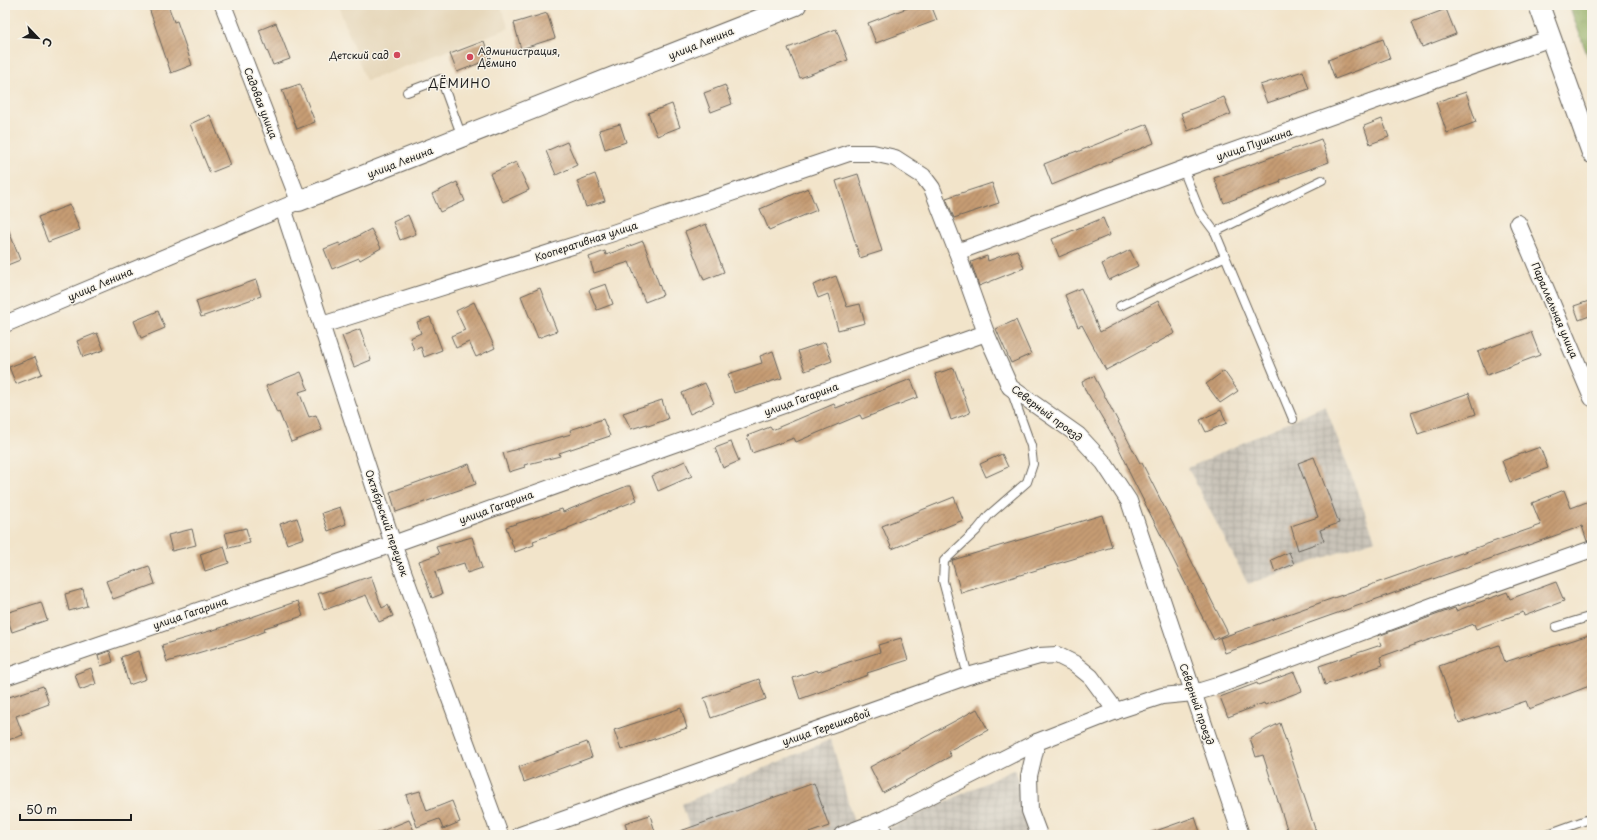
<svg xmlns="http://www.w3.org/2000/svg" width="1597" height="840" font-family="'Playpen Sans',sans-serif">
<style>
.built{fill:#e5d5b7}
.industrial{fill:url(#industrial-grid)}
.forest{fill:url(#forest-crowns);stroke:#54623c}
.building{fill:url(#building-hatch)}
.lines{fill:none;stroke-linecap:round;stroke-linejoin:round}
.service-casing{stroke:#676259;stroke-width:10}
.minor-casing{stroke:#676259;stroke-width:18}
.tertiary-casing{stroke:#676259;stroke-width:22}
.service{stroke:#fff;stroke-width:8}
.minor{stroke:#fff;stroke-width:16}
.tertiary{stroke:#fff;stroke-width:20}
.poi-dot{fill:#d1495b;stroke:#f7f3e8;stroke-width:1.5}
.labels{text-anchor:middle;stroke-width:3;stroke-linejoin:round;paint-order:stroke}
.street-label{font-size:10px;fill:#1c1c1c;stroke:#f7f3e8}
.poi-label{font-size:10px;fill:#1c1c1c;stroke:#f7f3e8;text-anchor:start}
.quarter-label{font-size:12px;letter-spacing:1px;fill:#1c1c1c;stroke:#f7f3e8}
</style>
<defs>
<pattern id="industrial-grid" width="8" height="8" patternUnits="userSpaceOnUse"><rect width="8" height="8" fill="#c9c3b8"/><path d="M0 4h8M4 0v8" fill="none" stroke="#aca79e"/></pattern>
<pattern id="forest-crowns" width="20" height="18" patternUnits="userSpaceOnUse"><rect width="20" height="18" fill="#8ca95b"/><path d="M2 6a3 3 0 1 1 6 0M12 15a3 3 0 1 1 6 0" fill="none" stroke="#72894a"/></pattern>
<pattern id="building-hatch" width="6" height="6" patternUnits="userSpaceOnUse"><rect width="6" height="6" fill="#c69c73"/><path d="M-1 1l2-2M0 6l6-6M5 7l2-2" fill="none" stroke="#a07e5e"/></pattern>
</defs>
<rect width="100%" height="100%" fill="#f7f3e8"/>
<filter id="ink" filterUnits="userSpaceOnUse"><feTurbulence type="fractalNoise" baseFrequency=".025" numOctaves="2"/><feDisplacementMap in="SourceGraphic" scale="8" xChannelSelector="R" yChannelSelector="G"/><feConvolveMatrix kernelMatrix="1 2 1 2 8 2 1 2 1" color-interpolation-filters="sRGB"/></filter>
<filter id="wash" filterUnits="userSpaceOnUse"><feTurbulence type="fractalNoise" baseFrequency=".012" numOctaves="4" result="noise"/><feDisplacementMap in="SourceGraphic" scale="16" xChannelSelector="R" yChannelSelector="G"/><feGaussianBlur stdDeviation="0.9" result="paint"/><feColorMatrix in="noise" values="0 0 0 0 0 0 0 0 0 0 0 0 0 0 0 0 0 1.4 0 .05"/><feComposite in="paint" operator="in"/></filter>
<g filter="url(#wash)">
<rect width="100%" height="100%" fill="#f2e4ca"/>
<polygon class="built" points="338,5 500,5 509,28 366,81"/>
<g class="industrial">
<polygon points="1325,405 1375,540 1248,584 1188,468"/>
<polygon points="831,739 857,835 692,835 682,804"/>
<polygon points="1015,769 1038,835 875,835"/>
</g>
<polygon class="forest" points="1569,5 1592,5 1592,68"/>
<g id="blocks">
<g class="building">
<polygon points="148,5 168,5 174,22 177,21 192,65 171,73"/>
<polygon points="915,5 931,5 937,20 876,43 868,23"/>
<polygon points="1446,9 1456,34 1422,47 1412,22"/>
<polygon points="547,13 555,38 521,49 514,23"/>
<polygon points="276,23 290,59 273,65 259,30"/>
<polygon points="836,29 848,60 800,78 788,48"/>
<polygon points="1383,39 1390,58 1335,79 1328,60"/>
<polygon points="484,41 490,59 457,72 450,54"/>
<polygon points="1303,71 1309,89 1267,103 1260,85"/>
<polygon points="300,84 315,122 297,129 282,90"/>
<polygon points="725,85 732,104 711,112 704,93"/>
<polygon points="1466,92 1476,122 1447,133 1436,102"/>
<polygon points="1224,97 1231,114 1188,131 1181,113"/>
<polygon points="672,104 680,127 657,136 648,113"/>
<polygon points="210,115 230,165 210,173 190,124"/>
<polygon points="1382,119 1389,137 1370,144 1364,126"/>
<polygon points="620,124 626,142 605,149 599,130"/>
<polygon points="1147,124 1154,143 1052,185 1044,164 1077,151 1077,152"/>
<polygon points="1321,139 1329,162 1280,180 1281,182 1224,203 1214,178"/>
<polygon points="567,142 577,165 556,175 546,151"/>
<polygon points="516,162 529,190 503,202 490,174"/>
<polygon points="595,174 605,201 586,207 577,181"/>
<polygon points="858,174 882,251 860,258 836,181"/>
<polygon points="457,182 465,201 440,212 432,194"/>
<polygon points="992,183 999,203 954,218 946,198"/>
<polygon points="808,188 817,210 769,230 760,209"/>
<polygon points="70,205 80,230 48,242 38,217"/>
<polygon points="408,215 416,234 400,240 393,222"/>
<polygon points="1103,218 1110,235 1059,257 1052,239"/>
<polygon points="6,223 20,260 5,266 5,224"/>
<polygon points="706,224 724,272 704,280 685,232"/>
<polygon points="371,229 381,248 360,260 359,258 332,269 324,249 339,243 340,246"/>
<polygon points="643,241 663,295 645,302 629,262 594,273 589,257 605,251 606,255"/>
<polygon points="1017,250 1024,268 979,286 971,262 987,256 988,261"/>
<polygon points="1130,250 1138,266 1109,280 1102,264"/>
<polygon points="836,276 847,307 860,304 865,323 838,330 828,294 818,298 813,285"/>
<polygon points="256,280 261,296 201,317 196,301"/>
<polygon points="606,284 613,304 597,310 589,290"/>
<polygon points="540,288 557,331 538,338 521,296"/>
<polygon points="1081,288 1100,332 1158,301 1175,333 1106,370 1082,325 1078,327 1065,295"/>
<polygon points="1589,301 1592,315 1579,320 1574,306"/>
<polygon points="474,302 495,348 476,357 469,342 456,348 451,336 465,330 456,311"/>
<polygon points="158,311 165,328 141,338 134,321"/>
<polygon points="430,317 442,350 424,357 421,347 414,350 410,338 421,333 417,322"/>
<polygon points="1016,320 1031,354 1011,363 996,329"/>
<polygon points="360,329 371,360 354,367 342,336"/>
<polygon points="1531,332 1540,355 1487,375 1478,352"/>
<polygon points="97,333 104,350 83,357 77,341"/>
<polygon points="825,342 832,361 805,371 798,351"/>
<polygon points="773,351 782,378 734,393 728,374 762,363 760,356"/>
<polygon points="35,357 42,374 16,384 9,367"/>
<polygon points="954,368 970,413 951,420 935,374"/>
<polygon points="1224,371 1238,391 1220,403 1206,384"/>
<polygon points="301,372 308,389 299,392 309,417 316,415 322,430 291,442 279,412 277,413 266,386"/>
<polygon points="1094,376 1140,463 1142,463 1228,633 1214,640 1128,470 1129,469 1113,436 1088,394 1087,394 1082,382"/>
<polygon points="911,379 918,397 862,419 860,415 796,442 794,438 752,453 747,436 770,427 772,430 834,404 836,408"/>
<polygon points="705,383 714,403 690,414 682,393"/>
<polygon points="1469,393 1476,414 1418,434 1411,413"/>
<polygon points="662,400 668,419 648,426 647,424 631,429 623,413"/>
<polygon points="1221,410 1227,423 1206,432 1200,420"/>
<polygon points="603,419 610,436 559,453 560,456 524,465 525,467 509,472 503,453 571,434 570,430"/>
<polygon points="731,442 739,461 723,468 715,448"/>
<polygon points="1540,447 1548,468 1510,482 1502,461"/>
<polygon points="1002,454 1008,467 986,477 980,464"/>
<polygon points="1314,457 1339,523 1320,530 1324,541 1298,550 1291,526 1318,517 1298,463"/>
<polygon points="685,461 692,476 658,491 652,476"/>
<polygon points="469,464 476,484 396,512 390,492"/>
<polygon points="627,486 631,486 637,500 568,528 568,529 533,541 534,545 515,552 506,527 562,509 563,512"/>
<polygon points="1564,490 1571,508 1592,500 1592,540 1587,541 1582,526 1225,653 1220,638 1541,525 1532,503"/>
<polygon points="954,497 963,520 892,549 882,526"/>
<polygon points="340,507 346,524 328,531 322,513"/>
<polygon points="1102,515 1112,547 961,593 952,561 953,560"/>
<polygon points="297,518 304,538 287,544 280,524"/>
<polygon points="246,528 250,543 229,548 225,533"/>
<polygon points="192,529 196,545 172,551 168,535"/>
<polygon points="472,537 482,568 467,573 464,563 435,572 442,594 432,598 419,561 439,554 436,547"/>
<polygon points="224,546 229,563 205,571 200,554"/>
<polygon points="1289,552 1294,564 1275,572 1271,560"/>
<polygon points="149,566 155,584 113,599 106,581"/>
<polygon points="371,576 382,608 388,605 393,616 379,622 366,595 324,610 318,593 322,593"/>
<polygon points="1556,582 1564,601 1524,616 1523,612 1476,629 1474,624 1380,657 1383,665 1325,685 1319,666 1381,645 1378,636 1455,608 1456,611 1507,592 1510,599"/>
<polygon points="83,589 87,606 69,611 65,594"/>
<polygon points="298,601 303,616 264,628 265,631 245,639 167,662 162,645 220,628"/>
<polygon points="41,602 47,620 12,632 6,613"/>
<polygon points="1592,634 1592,685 1529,709 1526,701 1459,723 1439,666 1499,645 1505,662"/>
<polygon points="901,638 908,660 867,673 868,675 800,699 793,678 817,670 818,672 880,652 878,645"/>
<polygon points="110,651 113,662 101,666 98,655"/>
<polygon points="138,651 146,679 129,685 121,657"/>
<polygon points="91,668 96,684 80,690 75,674"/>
<polygon points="1294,672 1302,691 1265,705 1264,703 1228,717 1220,697 1257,683 1258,685"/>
<polygon points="759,679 766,699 711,718 704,698"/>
<polygon points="43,686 49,704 16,716 23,735 5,741 5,690 7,690 9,697"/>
<polygon points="681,708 687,728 621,750 614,730"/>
<polygon points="977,709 988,730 948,751 951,756 883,793 870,767"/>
<polygon points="1280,723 1317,835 1289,835 1263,755 1256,757 1250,738"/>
<polygon points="587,742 592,757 524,782 519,767"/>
<polygon points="814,783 829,826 803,835 675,835 675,833"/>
<polygon points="420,791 427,811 452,801 460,822 443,829 439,819 417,827 406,795"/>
<polygon points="650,815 656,835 628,835 625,823"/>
<polygon points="1195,817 1201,835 1151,835 1150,833"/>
<polygon points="409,820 416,835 372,835"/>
</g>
</g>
</g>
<g filter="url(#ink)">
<use href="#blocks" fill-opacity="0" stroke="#676259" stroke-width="1"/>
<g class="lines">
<defs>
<g id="service">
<polyline points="407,92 441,79 462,137"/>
<polyline points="1183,169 1200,212 1215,232 1293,419"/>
<polyline points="1215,232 1322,180"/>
<polyline points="1120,306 1224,257"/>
<polyline points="1556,627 1592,616"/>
<polyline points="968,676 943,581 944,561 977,530 989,515 1027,482 1033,464 1031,446 1011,390"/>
<polyline points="884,819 889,835"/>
<polyline points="1545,835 1592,818"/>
</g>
<g id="minor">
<polyline points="283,208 393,544 500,835"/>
<polyline points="1518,223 1592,398"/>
<polyline points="957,252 1183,169 1551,38"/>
<polyline points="5,324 299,201 223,5"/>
<polyline points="322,325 610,234 849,153 873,153 895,158 923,176 932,188 957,252 986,333 1010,387 1078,435 1104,463 1129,501 1241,835"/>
<polyline points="5,677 393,544 986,333"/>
<polyline points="1037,742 1029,776 1030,811 1039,835"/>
<polyline points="520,835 968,676 1039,656 1057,655 1075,664 1091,677 1116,711"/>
<polyline points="842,835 884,819 1037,742 1116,711 1162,696 1194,693 1217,686 1448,600 1592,549"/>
</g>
<g id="tertiary">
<polyline points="1539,5 1592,153"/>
<polyline points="299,201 796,5"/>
</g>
</defs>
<use href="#service" class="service-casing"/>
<use href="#minor" class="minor-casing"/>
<use href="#tertiary" class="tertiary-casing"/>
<use href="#service" class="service"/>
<use href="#minor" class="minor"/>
<use href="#tertiary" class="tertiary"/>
</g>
</g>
<g class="poi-dot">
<circle cx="397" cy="55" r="4"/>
<circle cx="470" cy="57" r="4"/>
</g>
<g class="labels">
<g class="street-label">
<text transform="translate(701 43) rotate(-22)" y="4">улица Ленина</text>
<text transform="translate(261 103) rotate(69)" y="4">Садовая улица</text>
<text transform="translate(1254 144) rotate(-19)" y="4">улица Пушкина</text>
<text transform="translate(400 162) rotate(-21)" y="4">улица Ленина</text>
<text transform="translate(586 241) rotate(-18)" y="4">Кооперативная улица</text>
<text transform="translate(100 284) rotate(-23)" y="4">улица Ленина</text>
<text transform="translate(1555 310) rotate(67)" y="4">Параллельная улица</text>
<text transform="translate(801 399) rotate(-20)" y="4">улица Гагарина</text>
<text transform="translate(1047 413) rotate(37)" y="4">Северный проезд</text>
<text transform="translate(496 507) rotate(-20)" y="4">улица Гагарина</text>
<text transform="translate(387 523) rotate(71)" y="4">Октябрьский переулок</text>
<text transform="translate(190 613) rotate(-19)" y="4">улица Гагарина</text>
<text transform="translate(1197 704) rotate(71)" y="4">Северный проезд</text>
<text transform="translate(826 727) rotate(-19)" y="4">улица Терешковой</text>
</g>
<g class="poi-label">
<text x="478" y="55">Администрация,<tspan x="478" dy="12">Дёмино</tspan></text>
<text x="389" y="59" text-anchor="end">Детский сад</text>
</g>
<g class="quarter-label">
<text x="460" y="88">ДЁМИНО</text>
</g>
</g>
<rect width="1597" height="840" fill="none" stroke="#f7f3e8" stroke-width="20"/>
<g transform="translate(38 38) rotate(115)" stroke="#f7f3e8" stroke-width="3" paint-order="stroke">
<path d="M0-3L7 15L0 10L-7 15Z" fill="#1c1c1c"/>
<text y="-6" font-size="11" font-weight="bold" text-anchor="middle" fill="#1c1c1c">С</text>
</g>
<path d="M20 814v6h111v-6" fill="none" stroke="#1c1c1c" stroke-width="2"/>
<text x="26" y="814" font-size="12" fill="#1c1c1c" stroke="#f7f3e8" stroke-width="3" paint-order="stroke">50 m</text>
</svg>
